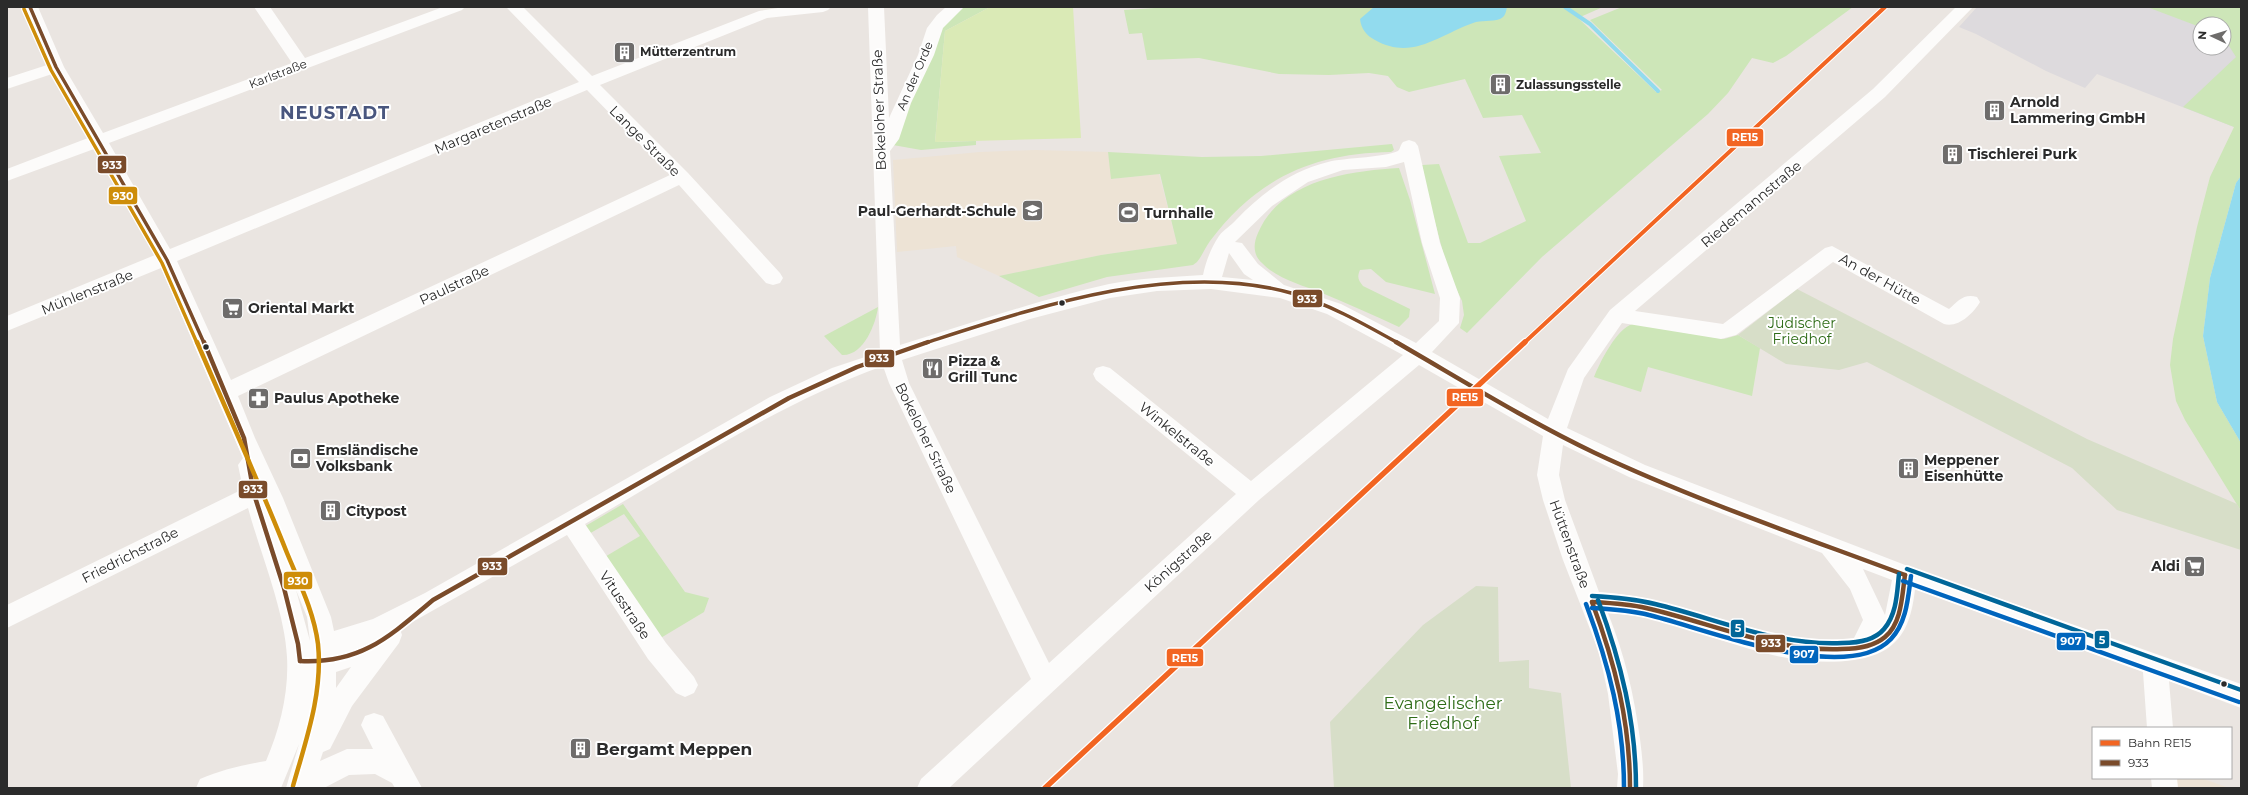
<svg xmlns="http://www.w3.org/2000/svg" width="2248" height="795" font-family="Montserrat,sans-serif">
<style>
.industrial{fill:#dddadd;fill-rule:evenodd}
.education{fill:#ede3d5}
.green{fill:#cde6b8}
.cemetery{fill:#d7dec8}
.pitch{fill:#daeab6}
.water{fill:#92dbee}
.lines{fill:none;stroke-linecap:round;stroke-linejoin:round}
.stream{stroke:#92dbee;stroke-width:4}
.minor{fill:#fcfbfa;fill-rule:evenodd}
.bus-1-far1-casing{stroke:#fff;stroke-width:6}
.bus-1-casing{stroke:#fff;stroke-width:8}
.bus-2-far1-casing{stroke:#fff;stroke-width:6}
.bus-2-casing{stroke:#fff;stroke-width:8}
.bus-3-casing{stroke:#fff;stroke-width:8}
.bus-4-casing{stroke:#fff;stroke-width:8}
.bus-1-far1{stroke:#7a4b2a;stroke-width:3.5}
.bus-1{stroke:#7a4b2a;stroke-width:4.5}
.bus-2-far1{stroke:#ce8d09;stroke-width:3.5}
.bus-2{stroke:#ce8d09;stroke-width:4.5}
.bus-3{stroke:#0065bd;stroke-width:4.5}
.bus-4{stroke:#069;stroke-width:4.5}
.rail-1-far1-casing{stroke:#fff;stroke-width:6}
.rail-1-casing{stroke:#fff;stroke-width:8}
.rail-1-far1{stroke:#f26522;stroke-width:4}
.rail-1{stroke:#f26522;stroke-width:5.5}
.bus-dot{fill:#2b2b2b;stroke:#fff;stroke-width:1.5}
.labels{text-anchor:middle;stroke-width:4;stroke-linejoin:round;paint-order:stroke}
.far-poi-label{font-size:12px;font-weight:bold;fill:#2b2b2b;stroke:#fff;text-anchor:start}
.far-street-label{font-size:12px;fill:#2b2b2b;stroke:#fff}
.poi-label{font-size:14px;font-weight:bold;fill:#2b2b2b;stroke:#fff;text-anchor:start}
.street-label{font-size:14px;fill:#2b2b2b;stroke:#fff}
.park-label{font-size:14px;fill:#2e6c17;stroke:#fff}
.near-park-label{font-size:17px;fill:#2e6c17;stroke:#fff}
.near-poi-label{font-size:17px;font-weight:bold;fill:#2b2b2b;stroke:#fff;text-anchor:start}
.district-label{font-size:18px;font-weight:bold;letter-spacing:1px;fill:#49567e;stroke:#fff}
.line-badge{stroke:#fff;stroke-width:1.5}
.badge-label{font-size:11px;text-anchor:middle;font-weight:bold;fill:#fff}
</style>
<rect width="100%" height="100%" fill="#eae5e1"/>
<path class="industrial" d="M1977 7H2179L2241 29 2234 127 2097 74 2085 88 2046 71 1976 34 1959 27ZM2200 24H2224V48H2200Z"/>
<g class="education">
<polygon points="1035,150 1108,152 1112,179 1159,174 1177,244 1101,255 999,276 957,257 956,246 897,252 893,160 980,152"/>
<polygon points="2164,778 2201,778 2229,788 2165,788"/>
</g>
<g class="green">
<polygon points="961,7 990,7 945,31 935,142 976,141 976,145 921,150 893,145 941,24"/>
<polygon points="1171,7 1603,7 1578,18 1656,92 1662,90 1590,20 1622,7 1853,7 1786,56 1773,63 1752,58 1728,93 1708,114 1542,257 1467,333 1460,328 1464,315 1462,301 1448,271 1428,196 1422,165 1439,164 1468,243 1480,243 1526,221 1499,156 1541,153 1522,115 1483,118 1465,79 1409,92 1397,87 1388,76 1369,73 1329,75 1279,74 1199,58 1147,60 1142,33 1129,34 1124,10"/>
<polygon points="2147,7 2241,7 2241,176 2236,183 2210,278 2203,336 2217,402 2241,443 2241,511 2185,420 2176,401 2170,365 2173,339 2197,227 2210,177 2234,127 2183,107 2236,57 2224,38 2224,24 2200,24 2200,27"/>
<path d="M1392 144 1394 150 1391 152C1314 153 1257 178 1210 241 1205 248 1202 256 1197 262L1193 265 1107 277 1039 297 999 276 1101 255 1177 244 1160 174 1111 179 1108 152 1202 157 1261 156Z"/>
<path d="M1399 168 1410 200 1435 294 1386 282 1371 269 1360 270C1357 277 1358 280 1363 286L1410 309 1409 317 1399 327C1374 315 1348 304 1322 293 1302 285 1277 279 1262 263 1253 255 1253 244 1258 233 1280 180 1349 171 1399 168Z"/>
<path d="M878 307C876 323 864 356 842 355L824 336Z"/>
<path d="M1633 324 1724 339 1738 335 1760 348 1752 396 1648 367 1641 392 1594 377C1600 362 1617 328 1633 324Z"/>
<polygon points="623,504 685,592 709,598 704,612 659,639 603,558 640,536 624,514 587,535 582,528"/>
</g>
<g class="cemetery">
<polygon points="1797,289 2087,439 2237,504 2241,511 2241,550 2117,510 2072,468 1867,362 1839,370 1786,364 1738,335"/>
<polygon points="1476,586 1498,587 1499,662 1529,660 1529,688 1561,693 1571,788 1334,788 1330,722 1423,625"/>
</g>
<polygon class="pitch" points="990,7 1073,7 1081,138 935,142 945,31"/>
<g class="water">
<path d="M1374 7H1507C1506 12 1505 17 1500 19 1491 22 1481 20 1473 23 1439 35 1412 61 1375 40 1367 36 1361 29 1360 19Z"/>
<polygon points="2241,176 2241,443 2217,402 2203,336 2210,278 2236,183"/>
</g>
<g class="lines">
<polyline class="stream" points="1565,7 1590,24 1658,91"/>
<g class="minor">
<path d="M22 7H38L64 67 103 133 292 63 254 7H270L305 58 443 7H465L462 10 109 143 170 249 579 82 506 7H523L592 76 759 11 784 7H831L828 10 823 12 767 18 600 85 688 173 780 273 783 278 780 283 773 285 766 283 679 185 238 396 255 438 283 498 331 617 334 631 373 619 425 593 770 397 832 368 880 352 868 7H884L889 118 918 55 927 28 937 15 946 7H964L943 28 934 55 911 103 899 139 890 151 900 345C969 324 1038 300 1109 284 1140 278 1171 277 1203 275 1206 261 1211 248 1219 236 1224 229 1231 226 1236 220 1262 193 1291 171 1328 162 1341 158 1393 157 1399 150 1400 148 1401 144 1403 142L1409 140 1415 142 1418 146 1440 243 1460 298 1459 323 1432 352 1548 419 1568 369 1610 310 1873 89 1956 7H1973L1885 97 1635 311 1723 324 1825 248 1832 246 1949 309C1958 301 1964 293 1977 297L1980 302C1973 314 1958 328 1944 324L1833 262 1736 335 1721 339 1622 323 1584 378 1567 428 1645 465 1913 568 2241 684V708L2169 681 2173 728H2147L2143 672 1915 589C1913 607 1909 629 1895 642 1885 653 1868 658 1854 660 1784 670 1722 637 1656 620 1640 616 1624 614 1608 613 1625 656 1634 694 1640 739 1642 755 1644 771 1643 788H1617L1618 774 1608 694 1599 652 1563 560 1543 500 1537 475 1543 436 1419 365 1259 500 949 788H917L921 779 1031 679 889 383 883 366C777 404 682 468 585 524L666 643 694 677 698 685 694 693 685 697 676 693 648 659 567 535 400 629 402 635 399 643 352 706 330 749 323 752 320 761 347 749H373L361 725 365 716 374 713 383 716 422 788H395L392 783 375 774 349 775 324 788H286L299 744 281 788H196L200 779C221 770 243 765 266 761 280 729 289 692 287 657 285 612 260 552 248 508L7 628V605L243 489 238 465 243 458 161 268 7 331V316L155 255 94 149 7 181V169L88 138 52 74 7 89V78L47 65ZM587 90 670 175 231 380 177 261ZM1404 162 1422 243 1440 298 1439 321 1416 343 1341 304 1284 285 1258 264 1242 243 1235 242 1272 206 1308 182 1343 170 1386 167ZM1229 253 1244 274 1253 280 1222 277ZM1211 289 1280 298 1327 314 1403 355 1251 481 1110 368 1103 366 1096 368 1093 374 1096 380 1236 494 1049 663 909 383 902 360 1030 319 1110 298 1157 291ZM1563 445 1629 477 1822 553 1850 589 1863 620 1854 638C1764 650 1688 597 1599 592L1565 500 1559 475ZM1863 569 1892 580 1885 615ZM296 590 307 617 310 641ZM351 667 336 688V672Z"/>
<polygon points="2151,778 2177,778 2178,788 2152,788"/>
</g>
<defs>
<g id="bus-1-far1">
<polyline points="30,7 56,67 167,260 204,343"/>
<path d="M925 343C1037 307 1174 260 1291 293 1329 304 1364 324 1398 343"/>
</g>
<g id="bus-1">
<polyline points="204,342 244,438 254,494 284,588 298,644 300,661"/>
<path d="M1396 342C1462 380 1526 420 1595 453 1695 500 1801 536 1905 575"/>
<path d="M1592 602C1610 603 1629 604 1646 608 1712 623 1773 652 1842 649 1856 649 1873 647 1885 637 1902 623 1902 595 1905 575"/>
<path d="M1592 602C1615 663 1630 722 1630 788"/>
<path d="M300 661C361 664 389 637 433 600L789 398 857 367 928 342"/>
</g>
<polyline id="bus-2-far1" points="24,9 51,70 162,263 197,343"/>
<path id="bus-2" d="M197 342C227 412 259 482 287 553 299 582 314 612 318 644 323 693 306 740 293 786"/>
<g id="bus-3">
<polyline points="1903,581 2239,702"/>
<path d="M1586 604C1609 665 1624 723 1624 788"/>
<path d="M1592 608C1611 609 1630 610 1649 615 1704 628 1846 686 1891 639 1907 622 1908 597 1911 576"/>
</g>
<g id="bus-4">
<polyline points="1907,569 2241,690"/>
<path d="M1592 596C1613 597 1635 599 1655 604 1718 619 1776 646 1842 643 1856 643 1874 641 1884 629 1897 614 1897 592 1899 574"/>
<path d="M1598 600C1621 662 1636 722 1636 788"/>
</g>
</defs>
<use href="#bus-1-far1" class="bus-1-far1-casing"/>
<use href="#bus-1" class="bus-1-casing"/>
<use href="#bus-2-far1" class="bus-2-far1-casing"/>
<use href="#bus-2" class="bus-2-casing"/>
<use href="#bus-3" class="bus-3-casing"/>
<use href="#bus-4" class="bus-4-casing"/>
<use href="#bus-1-far1" class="bus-1-far1"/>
<use href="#bus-1" class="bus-1"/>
<use href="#bus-2-far1" class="bus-2-far1"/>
<use href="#bus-2" class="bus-2"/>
<use href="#bus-3" class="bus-3"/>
<use href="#bus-4" class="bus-4"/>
<defs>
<polyline id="rail-1-far1" points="1524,343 1885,7"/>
<polyline id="rail-1" points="1045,788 1525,342"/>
</defs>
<use href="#rail-1-far1" class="rail-1-far1-casing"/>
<use href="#rail-1" class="rail-1-casing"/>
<use href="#rail-1-far1" class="rail-1-far1"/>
<use href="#rail-1" class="rail-1"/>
</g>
<defs>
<symbol id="building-square" viewBox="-11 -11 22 22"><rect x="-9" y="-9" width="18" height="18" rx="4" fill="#6e6c6b" stroke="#fff"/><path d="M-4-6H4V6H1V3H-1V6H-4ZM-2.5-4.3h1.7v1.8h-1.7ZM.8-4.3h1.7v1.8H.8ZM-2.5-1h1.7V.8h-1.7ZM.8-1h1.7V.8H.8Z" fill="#fff"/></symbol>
<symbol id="school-square" viewBox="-11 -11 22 22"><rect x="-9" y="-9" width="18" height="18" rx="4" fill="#6e6c6b" stroke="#fff"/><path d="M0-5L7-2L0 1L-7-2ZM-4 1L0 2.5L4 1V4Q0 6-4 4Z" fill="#fff"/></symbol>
<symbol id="stadium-square" viewBox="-11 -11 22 22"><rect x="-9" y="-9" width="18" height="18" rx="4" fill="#6e6c6b" stroke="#fff"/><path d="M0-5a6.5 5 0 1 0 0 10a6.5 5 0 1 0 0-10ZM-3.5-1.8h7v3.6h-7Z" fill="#fff"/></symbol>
<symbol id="supermarket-square" viewBox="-11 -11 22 22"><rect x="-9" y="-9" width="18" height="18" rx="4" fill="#6e6c6b" stroke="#fff"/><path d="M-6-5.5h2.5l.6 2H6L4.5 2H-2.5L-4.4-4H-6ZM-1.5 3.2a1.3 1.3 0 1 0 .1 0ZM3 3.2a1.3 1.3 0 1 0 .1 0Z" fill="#fff"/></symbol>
<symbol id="restaurant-square" viewBox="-11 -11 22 22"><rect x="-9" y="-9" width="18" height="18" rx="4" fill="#6e6c6b" stroke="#fff"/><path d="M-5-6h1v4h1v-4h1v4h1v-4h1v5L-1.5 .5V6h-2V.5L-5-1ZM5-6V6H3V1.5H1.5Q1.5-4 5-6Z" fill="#fff"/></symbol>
<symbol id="pharmacy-square" viewBox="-11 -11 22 22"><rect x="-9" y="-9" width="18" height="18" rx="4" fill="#6e6c6b" stroke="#fff"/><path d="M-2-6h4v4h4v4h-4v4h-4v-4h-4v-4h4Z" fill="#fff"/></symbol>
<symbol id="bank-square" viewBox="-11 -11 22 22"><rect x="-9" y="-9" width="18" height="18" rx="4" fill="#6e6c6b" stroke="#fff"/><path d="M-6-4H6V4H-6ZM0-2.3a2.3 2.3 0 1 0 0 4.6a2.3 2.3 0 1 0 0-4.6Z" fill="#fff"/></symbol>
</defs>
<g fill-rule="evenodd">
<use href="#building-square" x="612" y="40" width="25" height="25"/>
<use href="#building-square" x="1488" y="72" width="25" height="25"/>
<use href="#building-square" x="1982" y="98" width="25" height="25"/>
<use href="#building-square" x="1940" y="142" width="25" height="25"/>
<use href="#school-square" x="1020" y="198" width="25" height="25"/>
<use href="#stadium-square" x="1116" y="200" width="25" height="25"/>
<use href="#supermarket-square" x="220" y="296" width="25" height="25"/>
<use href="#restaurant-square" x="920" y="356" width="25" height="25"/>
<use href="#pharmacy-square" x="246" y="386" width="25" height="25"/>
<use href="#bank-square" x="288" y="446" width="25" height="25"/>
<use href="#building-square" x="1896" y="456" width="25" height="25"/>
<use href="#building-square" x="318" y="498" width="25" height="25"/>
<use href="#supermarket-square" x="2182" y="554" width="25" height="25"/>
<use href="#building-square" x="568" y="736" width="25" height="25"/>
</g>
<g class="bus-dot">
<circle cx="1062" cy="303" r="3.5"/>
<circle cx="206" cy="347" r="3.5"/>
<circle cx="2224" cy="684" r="3.5"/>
</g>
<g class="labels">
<g class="far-poi-label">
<text x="640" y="56">Mütterzentrum</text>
<text x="1516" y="89">Zulassungsstelle</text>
</g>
<g class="far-street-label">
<text transform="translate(278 74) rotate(-21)" y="4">Karlstraße</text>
<text transform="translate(915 76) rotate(-67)" y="4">An der Orde</text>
</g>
<g class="poi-label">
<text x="2010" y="107">Arnold<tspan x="2010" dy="16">Lammering GmbH</tspan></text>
<text x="1968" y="159">Tischlerei Purk</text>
<text x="1016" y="216" text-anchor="end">Paul-Gerhardt-Schule</text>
<text x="1144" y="218">Turnhalle</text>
<text x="248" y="313">Oriental Markt</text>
<text x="948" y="366">Pizza &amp;<tspan x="948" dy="16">Grill Tunc</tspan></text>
<text x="274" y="403">Paulus Apotheke</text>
<text x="316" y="455">Emsländische<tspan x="316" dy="16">Volksbank</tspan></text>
<text x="1924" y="465">Meppener<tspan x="1924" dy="16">Eisenhütte</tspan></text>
<text x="346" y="516">Citypost</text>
<text x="2180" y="571" text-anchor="end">Aldi</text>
</g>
<g class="street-label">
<text transform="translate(879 110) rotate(-92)" y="5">Bokeloher Straße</text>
<text transform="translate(493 125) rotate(-23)" y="5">Margaretenstraße</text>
<text transform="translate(645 141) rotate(45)" y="5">Lange Straße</text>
<text transform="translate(1751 204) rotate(-40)" y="5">Riedemannstraße</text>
<text transform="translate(1880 279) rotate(29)" y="5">An der Hütte</text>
<text transform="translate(454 285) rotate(-25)" y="5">Paulstraße</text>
<text transform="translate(87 292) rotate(-22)" y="5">Mühlenstraße</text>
<text transform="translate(1177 434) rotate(39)" y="5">Winkelstraße</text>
<text transform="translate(926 438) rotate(64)" y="5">Bokeloher Straße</text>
<text transform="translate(1570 544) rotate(70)" y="5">Hüttenstraße</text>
<text transform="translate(130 555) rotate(-27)" y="5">Friedrichstraße</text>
<text transform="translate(1178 561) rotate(-42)" y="5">Königstraße</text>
<text transform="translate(625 605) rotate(56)" y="5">Vitusstraße</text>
</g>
<g class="park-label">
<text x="1802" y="328">Jüdischer<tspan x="1802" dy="16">Friedhof</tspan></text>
</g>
<g class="near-park-label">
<text x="1443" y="709">Evangelischer<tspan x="1443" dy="20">Friedhof</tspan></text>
</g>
<g class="near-poi-label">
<text x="596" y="755">Bergamt Meppen</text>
</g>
<g class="district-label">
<text x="335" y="119">NEUSTADT</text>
</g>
</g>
<g class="line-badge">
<rect x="1726" y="128" width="38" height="19" rx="4" fill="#f26522"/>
<rect x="97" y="155" width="30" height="19" rx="4" fill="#7a4b2a"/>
<rect x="108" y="186" width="30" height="19" rx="4" fill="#ce8d09"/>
<rect x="1292" y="289" width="31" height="19" rx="4" fill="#7a4b2a"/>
<rect x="864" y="349" width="31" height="19" rx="4" fill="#7a4b2a"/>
<rect x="1446" y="388" width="38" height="19" rx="4" fill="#f26522"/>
<rect x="238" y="480" width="30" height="19" rx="4" fill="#7a4b2a"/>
<rect x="477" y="557" width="31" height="19" rx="4" fill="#7a4b2a"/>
<rect x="283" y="571" width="30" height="19" rx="4" fill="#ce8d09"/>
<rect x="1730" y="619" width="15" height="19" rx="4" fill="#069"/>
<rect x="2094" y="630" width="16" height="19" rx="4" fill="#069"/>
<rect x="2056" y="632" width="30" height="19" rx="4" fill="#0065bd"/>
<rect x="1755" y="634" width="31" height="19" rx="4" fill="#7a4b2a"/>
<rect x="1789" y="645" width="30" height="19" rx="4" fill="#0065bd"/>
<rect x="1166" y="648" width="38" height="19" rx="4" fill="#f26522"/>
</g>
<g class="badge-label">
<text x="1745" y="141">RE15</text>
<text x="112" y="169">933</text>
<text x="123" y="200">930</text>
<text x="1307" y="303">933</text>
<text x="879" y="362">933</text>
<text x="1465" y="401">RE15</text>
<text x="253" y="493">933</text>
<text x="492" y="570">933</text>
<text x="298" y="585">930</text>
<text x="1738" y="632">5</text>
<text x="2102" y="644">5</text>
<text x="2071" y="645">907</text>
<text x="1771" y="647">933</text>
<text x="1804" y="658">907</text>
<text x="1185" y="662">RE15</text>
</g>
<rect width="2248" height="795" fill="none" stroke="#2b2b2b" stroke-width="16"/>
<rect x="2092" y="727" width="140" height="52" fill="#ffffff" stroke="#aaaaaa"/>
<rect x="2100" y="740" width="20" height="6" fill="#f26522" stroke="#aaaaaa"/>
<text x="2128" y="747" font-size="12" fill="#2b2b2b">Bahn RE15</text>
<rect x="2100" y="760" width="20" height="6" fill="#7a4b2a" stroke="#aaaaaa"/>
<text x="2128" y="767" font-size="12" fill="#2b2b2b">933</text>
<g transform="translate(2212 36) rotate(274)"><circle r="19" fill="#ffffff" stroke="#aaaaaa"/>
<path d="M0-3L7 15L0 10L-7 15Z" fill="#6e6c6b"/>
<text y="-6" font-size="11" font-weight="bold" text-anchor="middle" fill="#2b2b2b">N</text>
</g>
</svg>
